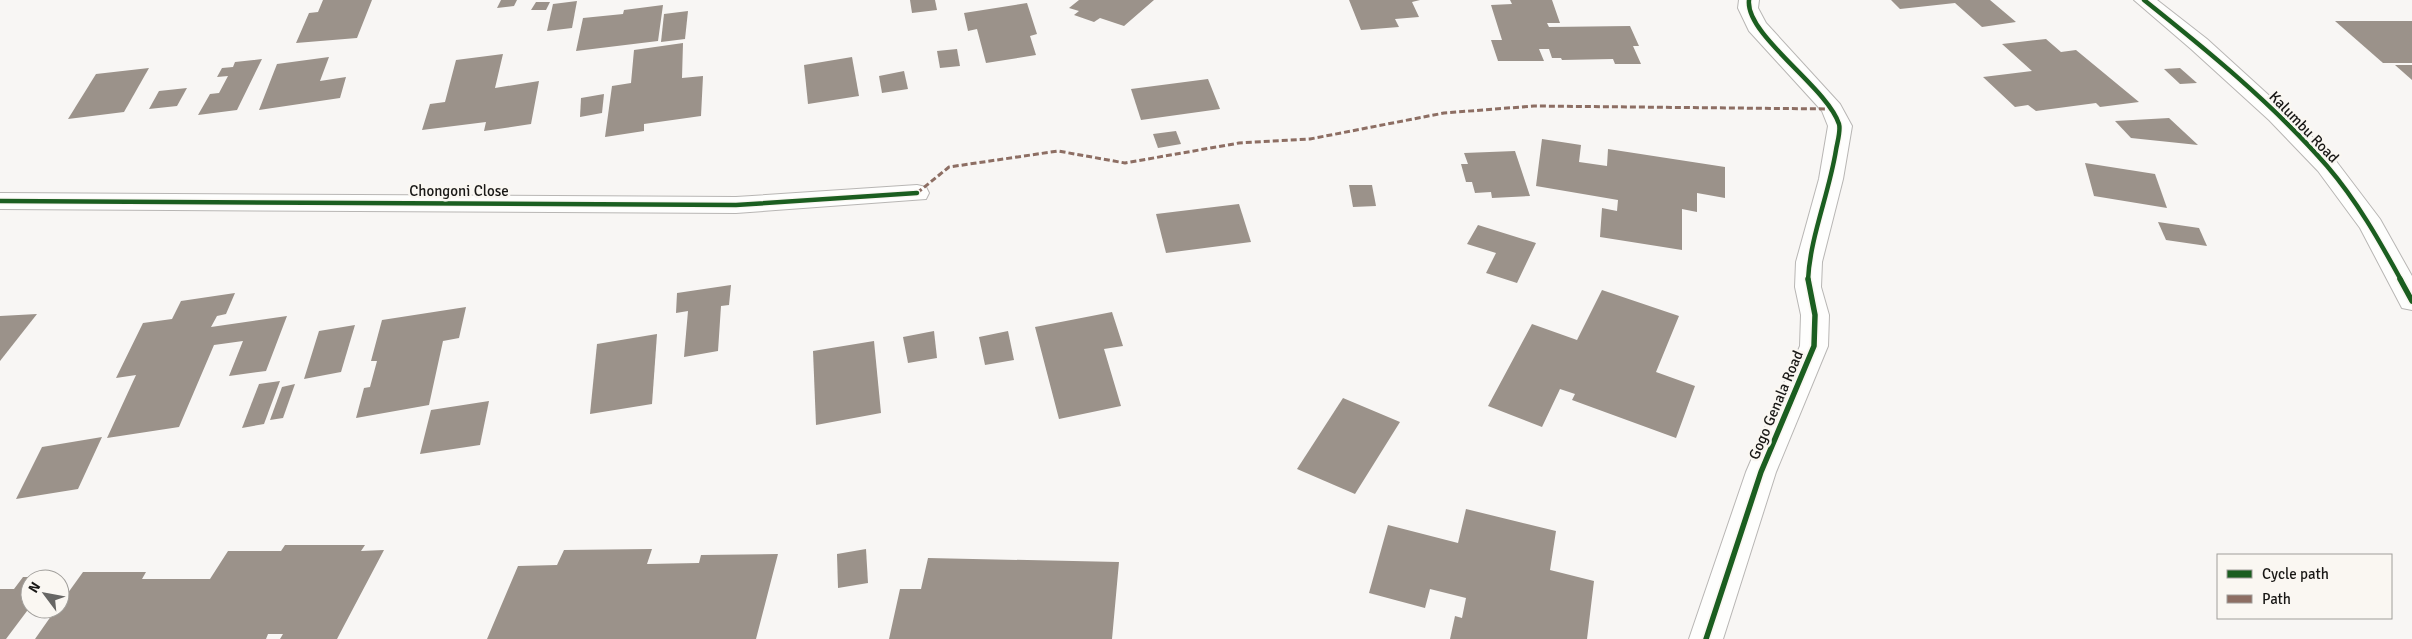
<svg xmlns="http://www.w3.org/2000/svg" width="2412" height="639" font-family="Signika,sans-serif">
<style>
.building{fill:#9b928a}
.lines{fill:none;stroke-linecap:round;stroke-linejoin:round}
.minor-casing{stroke:#b8b6b4;stroke-width:2}
.minor{fill:#fefefd;fill-rule:evenodd}
.quiet{stroke:#8d6e63;stroke-width:3;stroke-dasharray:6 3;stroke-linecap:butt}
.cycleway-far1-casing{stroke:#faf7f2;stroke-width:7}
.cycleway-casing{stroke:#faf7f2;stroke-width:9}
.cycleway-far1{stroke:#1b5e20;stroke-width:4.5}
.cycleway{stroke:#1b5e20;stroke-width:5.5}
.labels{text-anchor:middle;stroke-width:5;stroke-linejoin:round;paint-order:stroke}
.street-label{font-size:15px;fill:#191816;stroke:#faf7f2}
</style>
<rect width="100%" height="100%" fill="#f8f6f4"/>
<g class="building">
<polygon points="323,0 372,0 357,38 296,43 309,13 318,12"/>
<polygon points="501,0 517,0 514,6 497,8"/>
<polygon points="910,0 935,0 937,10 912,13"/>
<polygon points="1079,0 1154,0 1124,26 1100,18 1094,22 1074,15 1079,11 1069,8"/>
<polygon points="1349,0 1420,0 1412,2 1419,17 1395,19 1399,27 1361,30"/>
<polygon points="1510,0 1552,0 1560,23 1547,23 1549,27 1630,26 1639,46 1633,46 1641,64 1615,64 1613,59 1562,60 1561,58 1552,58 1549,49 1539,49 1544,61 1498,61 1491,40 1502,40 1491,5 1512,4"/>
<polygon points="1891,0 1990,0 2016,22 1982,27 1955,3 1900,9"/>
<polygon points="577,1 572,28 547,31 553,4"/>
<polygon points="536,2 550,2 546,10 531,10"/>
<polygon points="1027,3 1037,34 1030,36 1036,55 986,63 977,29 968,31 964,13"/>
<polygon points="663,5 658,41 576,51 583,18 623,14 624,10"/>
<polygon points="688,11 685,39 661,42 664,14"/>
<polygon points="2335,21 2412,21 2412,63 2383,63"/>
<polygon points="2046,39 2061,52 2076,50 2139,102 2100,107 2096,103 2036,111 2028,105 2015,107 1983,77 2032,71 2002,44"/>
<polygon points="683,43 682,78 703,76 701,116 644,124 644,131 605,137 612,86 631,83 634,50"/>
<polygon points="957,49 960,66 940,68 937,51"/>
<polygon points="503,54 495,88 539,81 531,124 484,131 486,122 422,130 430,104 445,102 456,60"/>
<polygon points="329,57 320,81 346,77 340,98 259,110 277,64"/>
<polygon points="852,57 859,96 808,104 804,65"/>
<polygon points="262,59 237,110 198,115 210,94 219,93 228,76 217,77 222,68 233,67 235,62"/>
<polygon points="2395,65 2412,65 2412,80"/>
<polygon points="149,68 124,112 68,119 96,74"/>
<polygon points="2180,68 2197,83 2180,84 2164,69"/>
<polygon points="904,71 908,89 882,93 879,76"/>
<polygon points="1208,79 1220,109 1141,120 1131,89"/>
<polygon points="187,88 177,106 149,109 159,91"/>
<polygon points="604,94 602,113 580,117 581,98"/>
<polygon points="2169,118 2198,145 2131,138 2115,121"/>
<polygon points="1176,131 1181,144 1158,148 1153,134"/>
<polygon points="1542,139 1581,145 1579,162 1607,166 1608,149 1725,167 1725,198 1697,193 1697,212 1682,209 1682,250 1600,237 1602,208 1617,211 1618,200 1536,186"/>
<polygon points="1515,151 1530,196 1492,198 1491,192 1475,193 1472,182 1466,182 1461,164 1468,164 1464,153"/>
<polygon points="2085,163 2155,174 2167,208 2094,196"/>
<polygon points="1349,185 1372,185 1376,206 1353,207"/>
<polygon points="1239,204 1251,242 1166,253 1156,214"/>
<polygon points="2158,222 2199,228 2207,246 2166,240"/>
<polygon points="1478,225 1536,243 1517,283 1486,273 1496,253 1467,244"/>
<polygon points="731,285 729,305 721,306 718,351 684,357 688,311 676,313 677,293"/>
<polygon points="1602,290 1679,316 1656,372 1695,386 1676,438 1572,400 1575,394 1560,389 1542,427 1488,406 1532,324 1577,340"/>
<polygon points="235,293 226,314 217,316 211,327 287,316 266,371 229,376 243,341 214,345 179,427 107,438 136,375 116,378 143,323 172,319 181,301"/>
<polygon points="466,307 459,338 443,341 429,405 356,418 364,388 370,387 377,361 371,361 382,320"/>
<polygon points="1112,312 1123,346 1104,349 1121,406 1059,419 1035,327"/>
<polygon points="37,314 0,361 0,316"/>
<polygon points="355,325 341,372 304,379 319,331"/>
<polygon points="934,331 937,358 908,363 903,337"/>
<polygon points="1008,331 1014,360 985,365 979,337"/>
<polygon points="657,334 652,404 590,414 597,344"/>
<polygon points="874,341 881,413 816,425 813,351"/>
<polygon points="280,381 264,424 242,428 259,384"/>
<polygon points="295,384 283,418 270,420 282,387"/>
<polygon points="1343,398 1400,422 1355,494 1297,469"/>
<polygon points="489,401 480,445 420,454 431,410"/>
<polygon points="102,437 78,489 16,499 42,447"/>
<polygon points="1466,509 1556,531 1550,570 1594,581 1587,639 1450,639 1455,616 1462,618 1466,598 1430,589 1425,608 1369,593 1388,525 1458,543"/>
<polygon points="285,545 365,545 361,551 384,550 337,639 280,639 283,634 268,634 266,639 35,639 56,609 60,609 60,604 83,572 146,572 142,579 210,579 228,551 281,551"/>
<polygon points="652,549 647,564 699,563 701,555 778,554 756,639 487,639 518,566 557,565 564,550"/>
<polygon points="866,549 868,583 838,588 837,554"/>
<polygon points="928,558 1119,562 1112,639 889,639 900,589 921,589"/>
<polygon points="23,577 52,577 51,579 30,579 30,607 6,639 0,639 0,589 14,589"/>
</g>
<g class="lines">
<defs>
<g id="minor">
<polygon points="1739,0 1759,0 1758,8 1766,23 1840,104 1852,126 1843,179 1822,262 1821,287 1829,315 1828,346 1776,472 1723,639 1689,639 1746,472 1800,346 1801,315 1795,287 1796,262 1819,179 1828,126 1822,111 1749,31 1738,8"/>
<polygon points="2134,0 2157,0 2207,39 2285,110 2336,161 2380,219 2412,276 2412,310 2402,308 2360,228 2318,171 2269,120 2191,49"/>
<polygon points="917,185 926,187 929,193 926,199 736,213 0,209 0,193 736,197"/>
</g>
</defs>
<use href="#minor" class="minor-casing"/>
<use href="#minor" class="minor"/>
<polyline class="quiet" points="917,193 949,167 1058,151 1125,163 1239,143 1310,139 1444,113 1534,106 1832,109"/>
<defs>
<g id="cycleway-far1">
<path d="M1749 0C1745 35 1827 87 1839 124 1841 131 1837 143 1836 150 1829 194 1810 237 1808 280"/>
<path d="M2144 0C2208 51 2273 104 2327 166 2357 201 2379 240 2401 280"/>
<polyline points="0,201 736,205 917,193"/>
</g>
<g id="cycleway">
<polyline points="2400,279 2412,301"/>
<polyline points="1706,639 1761,472 1814,346 1815,315 1808,279"/>
</g>
</defs>
<use href="#cycleway-far1" class="cycleway-far1-casing"/>
<use href="#cycleway" class="cycleway-casing"/>
<use href="#cycleway-far1" class="cycleway-far1"/>
<use href="#cycleway" class="cycleway"/>
</g>
<g class="labels">
<g class="street-label">
<text transform="translate(2304 127) rotate(46)" y="5">Kalumbu Road</text>
<text x="459" y="196">Chongoni Close</text>
<text transform="translate(1776 405) rotate(-67)" y="5">Gogo Genala Road</text>
</g>
</g>
<rect x="2217" y="554" width="175" height="65" fill="#faf7f2" stroke="#a09e9a"/>
<rect x="2227" y="570" width="25" height="8" fill="#1b5e20" stroke="#a09e9a"/>
<text x="2262" y="579" font-size="15" fill="#191816">Cycle path</text>
<rect x="2227" y="595" width="25" height="8" fill="#8d6e63" stroke="#a09e9a"/>
<text x="2262" y="604" font-size="15" fill="#191816">Path</text>
<g transform="translate(45 594) rotate(302)"><circle r="24" fill="#faf7f2" stroke="#a09e9a"/>
<path d="M0-4L9 19L0 12L-9 19Z" fill="#676664"/>
<text y="-8" font-size="14" font-weight="bold" text-anchor="middle" fill="#191816">N</text>
</g>
</svg>
